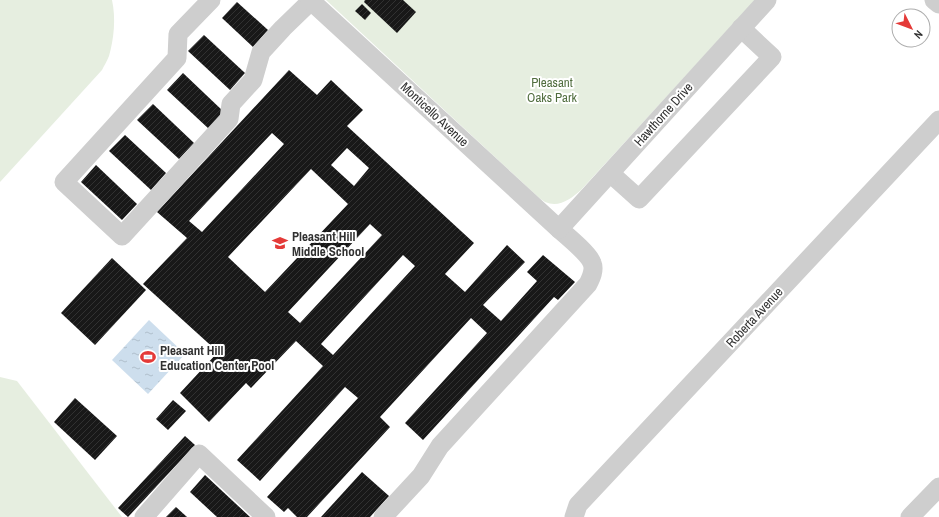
<svg xmlns="http://www.w3.org/2000/svg" width="939" height="517" font-family="'Archivo Narrow',sans-serif">
<style>
.park{fill:#e6eee0}
.water{fill:url(#water-ripples)}
.building{fill:url(#building-hatch);fill-rule:evenodd}
.lines{fill:none;stroke-linecap:round;stroke-linejoin:round}
.minor{stroke:#cecece;stroke-width:19}
.labels{text-anchor:middle;stroke-width:4;stroke-linejoin:round;paint-order:stroke}
.park-label{font-size:13px;fill:#506d3e;stroke:#fff}
.street-label{font-size:13px;fill:#313131;stroke:#fff}
.poi-label{font-size:13px;font-weight:bold;fill:#313131;stroke:#fff;text-anchor:start}
</style>
<defs>
<pattern id="water-ripples" width="26" height="14" patternUnits="userSpaceOnUse"><rect width="26" height="14" fill="#cddeed"/><path d="M2 4q2-2 4 0t4 0M15 11q2-2 4 0t4 0" fill="none" stroke="#b0bfcc"/></pattern>
<pattern id="building-hatch" width="6" height="6" patternUnits="userSpaceOnUse"><rect width="6" height="6" fill="#181818"/><path d="M-1 1l2-2M0 6l6-6M5 7l2-2" fill="none" stroke="#313131"/></pattern>
</defs>
<rect width="100%" height="100%" fill="#fff"/>
<g class="park">
<path d="M0 0H112C116 18 114 39 109 56 107 61 104 66 102 70L0 182Z"/>
<path d="M326 0H755L581 190C571 199 559 208 545 202 542 200 539 198 537 196Z"/>
<polygon points="0,377 17,381 122,517 0,517"/>
</g>
<polygon class="water" points="149,320 185,354 148,394 112,360"/>
<g class="building">
<polygon points="365,0 403,0 416,12 397,33 364,2"/>
<polygon points="237,2 268,30 253,47 222,18"/>
<polygon points="362,4 371,13 365,20 355,11"/>
<polygon points="204,35 245,73 230,90 188,51"/>
<path d="M289 70 317 95 331 80 363 110 347 126 474 243 445 274 465 292 507 245 525 262 483 305 501 321 537 281 527 272 543 255 575 282 558 300 554 297 423 440 405 423 487 333 471 318 380 417 390 427 307 517H297L288 508 284 512 267 497 358 398 345 387 260 481 237 460 323 366 296 341 251 388 246 383 209 422 180 393 218 352 143 284 187 238 157 212ZM272 133 284 144 202 232 189 221ZM347 148 369 168 354 186 331 165ZM311 169 348 204 265 292 228 257ZM370 224 382 235 300 323 288 312ZM403 255 415 266 333 355 321 344Z"/>
<polygon points="183,73 224,112 209,129 167,90"/>
<polygon points="153,104 194,143 179,159 137,120"/>
<polygon points="125,135 166,173 151,190 109,151"/>
<polygon points="96,165 137,204 122,220 81,182"/>
<polygon points="112,258 146,290 95,345 61,313"/>
<polygon points="75,398 117,436 95,460 54,422"/>
<polygon points="173,400 186,411 168,430 156,419"/>
<polygon points="185,436 195,445 128,517 118,508"/>
<polygon points="362,472 389,496 370,517 321,517"/>
<polygon points="205,475 250,517 217,517 190,492"/>
<polygon points="176,507 187,517 166,517"/>
</g>
<g class="lines">
<g class="minor">
<polyline points="211,0 178,34 177,58 64,182 122,236 229,119 231,104 253,80 261,52 283,28 312,0"/>
<path d="M310 0 559 229C567 236 589 254 592 263 595 270 591 278 588 284L440 446 421 476 383 517"/>
<polyline points="934,0 939,4"/>
<polyline points="610,173 639,199 772,57 741,28"/>
<polyline points="559,229 767,0"/>
<polyline points="144,517 199,454 266,517"/>
<polyline points="574,517 578,505 939,120"/>
<polyline points="910,517 939,487"/>
</g>
</g>
<defs>
<symbol id="school-bare" viewBox="-9 -9 18 18"><path d="M0-5L7-2L0 1L-7-2ZM-4 1L0 2.5L4 1V4Q0 6-4 4Z" fill="#e43a38" stroke="#fff" stroke-width="2.5" paint-order="stroke"/></symbol>
<symbol id="stadium-bare" viewBox="-9 -9 18 18"><path d="M0-5a6.5 5 0 1 0 0 10a6.5 5 0 1 0 0-10ZM-3.5-1.8h7v3.6h-7Z" fill="#e43a38" stroke="#fff" stroke-width="2.5" paint-order="stroke"/></symbol>
</defs>
<g fill-rule="evenodd">
<use href="#school-bare" x="269" y="232" width="22" height="22"/>
<use href="#stadium-bare" x="137" y="346" width="22" height="22"/>
</g>
<g class="labels">
<g class="park-label">
<text x="552" y="87">Pleasant<tspan x="552" dy="15">Oaks Park</tspan></text>
</g>
<g class="street-label">
<text transform="translate(435 114) rotate(43)" y="5">Monticello Avenue</text>
<text transform="translate(663 114) rotate(-48)" y="5">Hawthorne Drive</text>
<text transform="translate(754 317) rotate(-47)" y="5">Roberta Avenue</text>
</g>
<g class="poi-label">
<text x="292" y="241">Pleasant Hill<tspan x="292" dy="15">Middle School</tspan></text>
<text x="160" y="355">Pleasant Hill<tspan x="160" dy="15">Education Center Pool</tspan></text>
</g>
</g>
<g transform="translate(911 28) rotate(132)"><circle r="19" fill="#ffffff" stroke="#adadad"/>
<path d="M0-3L7 15L0 10L-7 15Z" fill="#e43a38"/>
<text y="-6" font-size="11" font-weight="bold" text-anchor="middle" fill="#313131">N</text>
</g>
</svg>
